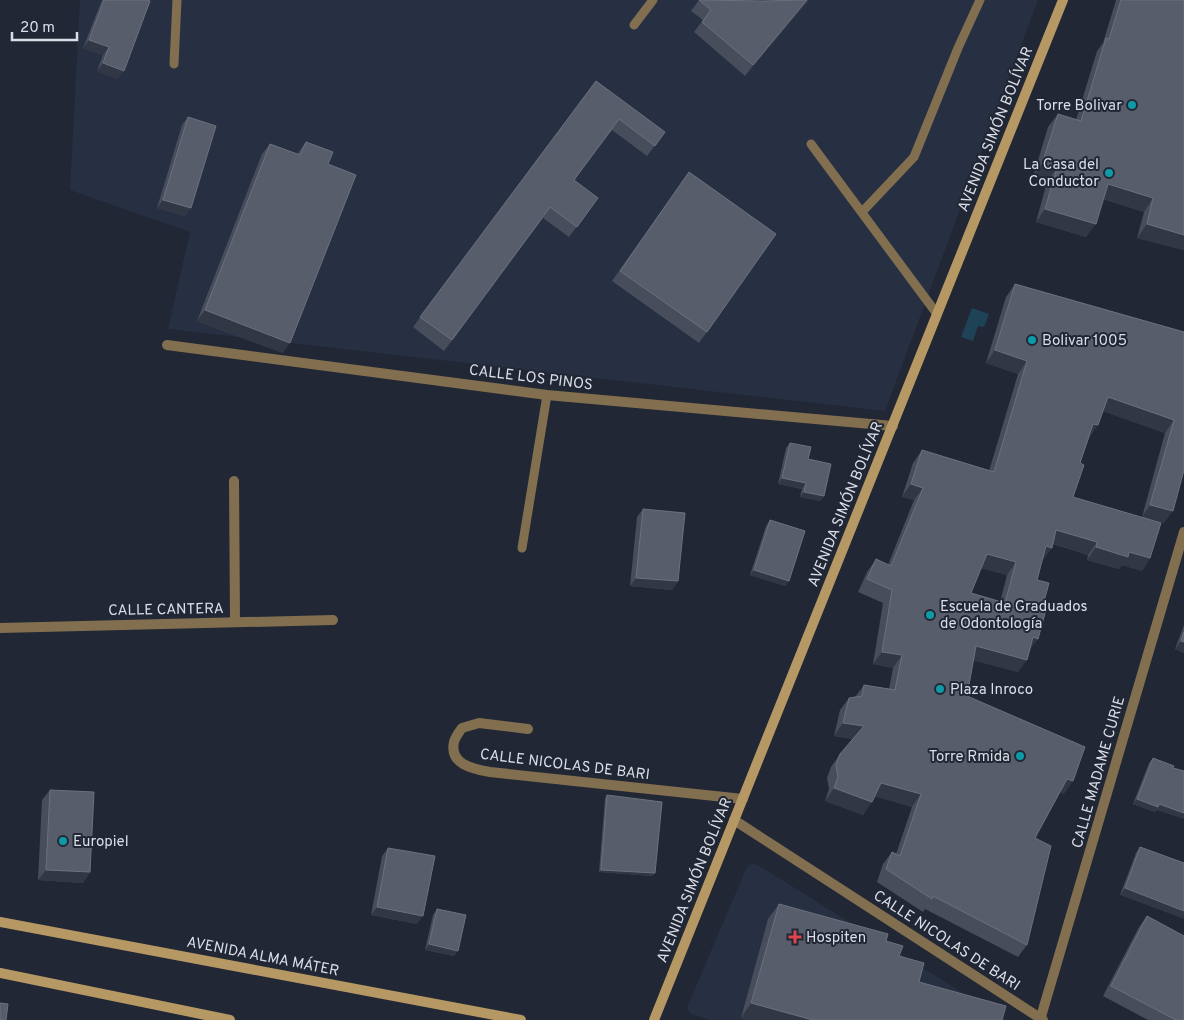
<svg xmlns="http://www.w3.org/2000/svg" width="1184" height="1020" font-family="Overpass,sans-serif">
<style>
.built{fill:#273042}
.water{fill:#1e4357}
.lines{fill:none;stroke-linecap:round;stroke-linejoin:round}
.lane{stroke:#826f50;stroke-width:9}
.street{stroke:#826f50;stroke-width:10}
.secondary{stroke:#b69864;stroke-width:10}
.wall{fill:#474d5b;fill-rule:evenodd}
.shaded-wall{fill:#313745}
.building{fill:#575d6a;stroke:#6b717d;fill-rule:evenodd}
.culture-dot{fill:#0f9aa8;stroke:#212734;stroke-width:2}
.health-dot{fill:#e0444e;stroke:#212734;stroke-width:2}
.labels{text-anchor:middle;stroke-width:4;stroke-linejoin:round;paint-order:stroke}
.poi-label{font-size:15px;fill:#dadee7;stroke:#212734;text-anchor:start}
.street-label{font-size:15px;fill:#dadee7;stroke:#212734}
</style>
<rect width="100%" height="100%" fill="#212734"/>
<g class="built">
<polygon points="80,0 1038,0 885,411 168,329 190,232 70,190"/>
<polygon points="753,864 758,865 1006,1020 710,1020 690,1013 688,1009 688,1005 746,869 749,865"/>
</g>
<polygon class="water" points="972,308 989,314 984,327 978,326 973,341 961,337"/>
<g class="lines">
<g class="lane">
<polyline points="634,25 653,0"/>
<polyline points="174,64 177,0"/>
<polyline points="811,144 937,314"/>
<polyline points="862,212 914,157 958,48 980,0"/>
<polyline points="522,548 547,395"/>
</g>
<g class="street">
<polyline points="167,345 547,395 893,426"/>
<polyline points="234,481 235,622"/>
<polyline points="0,628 333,620"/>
<path d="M528 729 479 723 462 728C459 732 455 738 454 742 449 765 474 769 490 772L743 799"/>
<polyline points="734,820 1043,1020"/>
<polyline points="1040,1020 1184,532"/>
</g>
<g class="secondary">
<polyline points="0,922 521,1020"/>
<polyline points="0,973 230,1020"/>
<polyline points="654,1020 1063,0"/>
</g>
</g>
<g class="wall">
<polygon points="102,0 148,0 118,79 97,71 103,55 83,48"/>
<polygon points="699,0 762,1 809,0 745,76 694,32 703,20 691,11"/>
<polygon points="1116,0 1184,0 1184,250 1137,238 1144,212 1103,199 1086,237 1036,222 1047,182 1033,177 1048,127 1058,114 1076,120 1097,51 1103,43"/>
<polygon points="596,81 665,132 647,156 612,130 574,180 598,198 569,237 543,218 444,351 413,327"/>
<polygon points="188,117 185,216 157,208 182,125"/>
<polygon points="306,142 328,164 283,353 197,321 262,154 270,144 297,154"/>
<polygon points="689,172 776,234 699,343 612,281"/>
<path d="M1015 284 1184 332 1164 523 1147 519 1150 558 1142 571 1122 565 1119 569 1087 560 1088 555 1053 544 1042 560 1037 580 1029 651 1018 672 973 660 967 696 1064 794 1060 792 1035 838 1027 945 1018 957 925 909 923 912 877 882 883 864 892 852 896 854 912 807 875 796 863 815 825 801 829 789 827 778 831 767 840 754 853 739 834 736 840 710 849 698 855 697 864 685 889 689 893 668 873 664 883 603 858 592 867 572 876 559 888 565 914 500 902 497 913 463 922 450 989 471 1018 374 986 363 1006 297ZM1103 411 1165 433 1142 517 1073 497 1080 463 1089 438ZM981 568 1007 575 1000 602 971 593Z"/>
<polygon points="790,443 808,459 824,496 820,501 800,497 802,489 778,484 786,448"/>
<polygon points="643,509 678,581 672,590 630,586 637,517"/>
<polygon points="770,520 789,581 785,586 750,575 766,526"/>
<polygon points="1184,625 1184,653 1175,649"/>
<polygon points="1153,758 1173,768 1155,812 1133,804 1149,763"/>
<polygon points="50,790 90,872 83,883 38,880 42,800"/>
<polygon points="607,795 653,876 599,872 605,798"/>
<polygon points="1140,847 1184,863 1120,895 1136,853"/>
<polygon points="388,848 417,924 371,915 382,856"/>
<polygon points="779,904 886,941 899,956 919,982 1002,1020 748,1020 741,1018 768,919"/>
<polygon points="437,909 454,956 425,950 433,915"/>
<polygon points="1147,916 1184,1020 1148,1020 1103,996 1139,927"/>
</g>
<g class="shaded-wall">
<polygon points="807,0 809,0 745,76 753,65"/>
<polygon points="89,40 109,47 103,55 83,48"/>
<polygon points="103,63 124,71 118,79 97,71"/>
<polygon points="1042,164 1057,168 1047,182 1033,177"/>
<polygon points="1108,184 1153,198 1144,212 1098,197"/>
<polygon points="163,200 191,208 185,216 157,208"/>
<polygon points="1045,209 1096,224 1086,237 1036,222"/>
<polygon points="1147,224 1184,235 1184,250 1137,238"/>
<polygon points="205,310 290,343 283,353 197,321"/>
<polygon points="995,350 1027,361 1018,374 986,363"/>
<polygon points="1108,397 1174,420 1165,433 1099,410"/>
<polygon points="1093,424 1098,425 1089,438 1084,436"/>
<polygon points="782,478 806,483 802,489 778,484"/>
<polygon points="911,484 923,488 914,500 902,497"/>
<polygon points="804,492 824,496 820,501 800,497"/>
<polygon points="1150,505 1173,511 1164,523 1142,517"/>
<polygon points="1056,530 1097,542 1088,555 1048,542"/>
<polygon points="1046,546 1052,548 1043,560"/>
<polygon points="1096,547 1129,552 1150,558 1142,571 1122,565 1119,569 1087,560"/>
<polygon points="987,554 1016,562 1007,575 978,567"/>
<polygon points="754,570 789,581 785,586 750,575"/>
<polygon points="636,578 678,581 672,590 630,586"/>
<polygon points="1033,637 1038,639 1029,651"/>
<polygon points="1181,641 1184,642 1184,653 1175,649"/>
<polygon points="976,646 1027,660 1018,672 967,659"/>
<polygon points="882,652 902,655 893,668 873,664"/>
<polygon points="843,723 864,726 855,739 834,736"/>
<polygon points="1067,779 1073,781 1064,794 1058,791"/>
<polygon points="881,783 921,794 912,807 873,796"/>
<polygon points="834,788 872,802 863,815 825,801"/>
<polygon points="1137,799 1159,804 1184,813 1184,819 1156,810 1155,812 1133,804"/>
<polygon points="46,870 90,872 83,883 38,880"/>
<polygon points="601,870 655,873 653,876 599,872"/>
<polygon points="1125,888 1184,911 1184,919 1120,895"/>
<polygon points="377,907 423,916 417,924 371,915"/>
<polygon points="429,944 458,951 454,956 425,950"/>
<polygon points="751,1003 813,1020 748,1020 741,1018"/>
</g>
<g class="building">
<polygon points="104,0 148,0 150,1 124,71 103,63 109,47 89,40"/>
<polygon points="699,0 762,1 807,0 753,65 702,22 711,10"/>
<polygon points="1121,0 1184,0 1184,235 1147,224 1153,198 1108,184 1096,224 1045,209 1057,168 1042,164 1058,114 1081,121 1106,38 1109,39"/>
<polygon points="596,81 665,132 655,146 619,119 574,180 598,198 577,227 550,207 452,340 420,317"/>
<polygon points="188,117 216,126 191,208 163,200"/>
<polygon points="306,142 333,152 328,164 356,175 290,343 205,310 270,144 300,155"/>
<polygon points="689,172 776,234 707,332 620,271"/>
<path d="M1015 284 1184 332V470L1173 511 1150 505 1174 420 1108 397 1098 425 1093 424 1080 463 1084 465 1073 497 1161 523 1150 558 1129 552 1128 557 1096 547 1097 542 1056 530 1052 548 1046 546 1037 580 1049 583 1043 605 1047 606 1038 639 1033 637 1027 660 976 646 967 696 1085 747 1073 781 1067 779 1035 838 1051 846 1027 945 933 896 932 899 886 869 892 852 900 856 921 794 881 783 872 802 834 788 838 777 836 765 840 754 864 726 843 723 849 698 862 696 864 685 895 690 902 655 882 652 892 590 867 579 876 559 891 566 923 488 911 484 922 450 994 472 1027 361 995 350ZM987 554 1016 562 1005 603 971 593Z"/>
<polygon points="790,443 811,447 808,459 831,464 824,496 804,492 806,483 782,478"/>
<polygon points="643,509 685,513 678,581 636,578"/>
<polygon points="770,520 805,531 789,581 754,570"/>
<polygon points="1184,632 1184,642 1181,641"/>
<polygon points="1153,758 1174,766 1173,768 1184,771 1184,813 1159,804 1158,807 1137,799"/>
<polygon points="50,790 94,792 90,872 46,870"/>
<polygon points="607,795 662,802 655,873 601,870"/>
<polygon points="1140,847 1184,863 1184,911 1125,888"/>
<polygon points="388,848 435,856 423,916 377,907"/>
<polygon points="779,904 888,934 886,941 903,946 899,956 924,963 919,982 1006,1006 1002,1020 813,1020 751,1003"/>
<polygon points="437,909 466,915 458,951 429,944"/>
<polygon points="1147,916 1184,936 1184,1020 1176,1020 1111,986"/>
<polygon points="0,1003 8,1004 6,1020 0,1020"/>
</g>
<g class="culture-dot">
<circle cx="1132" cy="105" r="5"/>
<circle cx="1109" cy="173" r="5"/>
<circle cx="1032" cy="340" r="5"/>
<circle cx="930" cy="615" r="5"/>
<circle cx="940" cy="689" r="5"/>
<circle cx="1020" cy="756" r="5"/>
<circle cx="63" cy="841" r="5"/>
</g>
<path class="health-dot" d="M792.5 929.5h5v5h5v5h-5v5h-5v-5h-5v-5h5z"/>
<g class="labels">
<g class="poi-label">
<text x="1122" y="110" text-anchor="end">Torre Bolivar</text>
<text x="1099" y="169" text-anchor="end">La Casa del<tspan x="1099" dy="17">Conductor</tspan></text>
<text x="1042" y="345">Bolivar 1005</text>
<text x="940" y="611">Escuela de Graduados<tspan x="940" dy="17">de Odontología</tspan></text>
<text x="950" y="694">Plaza Inroco</text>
<text x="1010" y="761" text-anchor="end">Torre Rmida</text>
<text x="73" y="846">Europiel</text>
<text x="806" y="942">Hospiten</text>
</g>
<g class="street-label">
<text transform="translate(995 129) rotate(-68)" y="5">AVENIDA SIMÓN BOLÍVAR</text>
<text transform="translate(531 377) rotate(7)" y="5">CALLE LOS PINOS</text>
<text transform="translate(845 504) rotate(-68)" y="5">AVENIDA SIMÓN BOLÍVAR</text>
<text transform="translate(166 609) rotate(-1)" y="5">CALLE CANTERA</text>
<text transform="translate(565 764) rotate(7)" y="5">CALLE NICOLAS DE BARI</text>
<text transform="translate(1098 772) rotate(-74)" y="5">CALLE MADAME CURIE</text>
<text transform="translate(694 880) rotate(-68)" y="5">AVENIDA SIMÓN BOLÍVAR</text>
<text transform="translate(947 940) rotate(33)" y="5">CALLE NICOLAS DE BARI</text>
<text transform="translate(263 956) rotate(11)" y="5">AVENIDA ALMA MÁTER</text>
</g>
</g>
<path d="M12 32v8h65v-8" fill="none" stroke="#dadee7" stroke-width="2.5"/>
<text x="20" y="32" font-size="15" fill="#dadee7" stroke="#212734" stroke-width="4" paint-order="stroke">20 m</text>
</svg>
